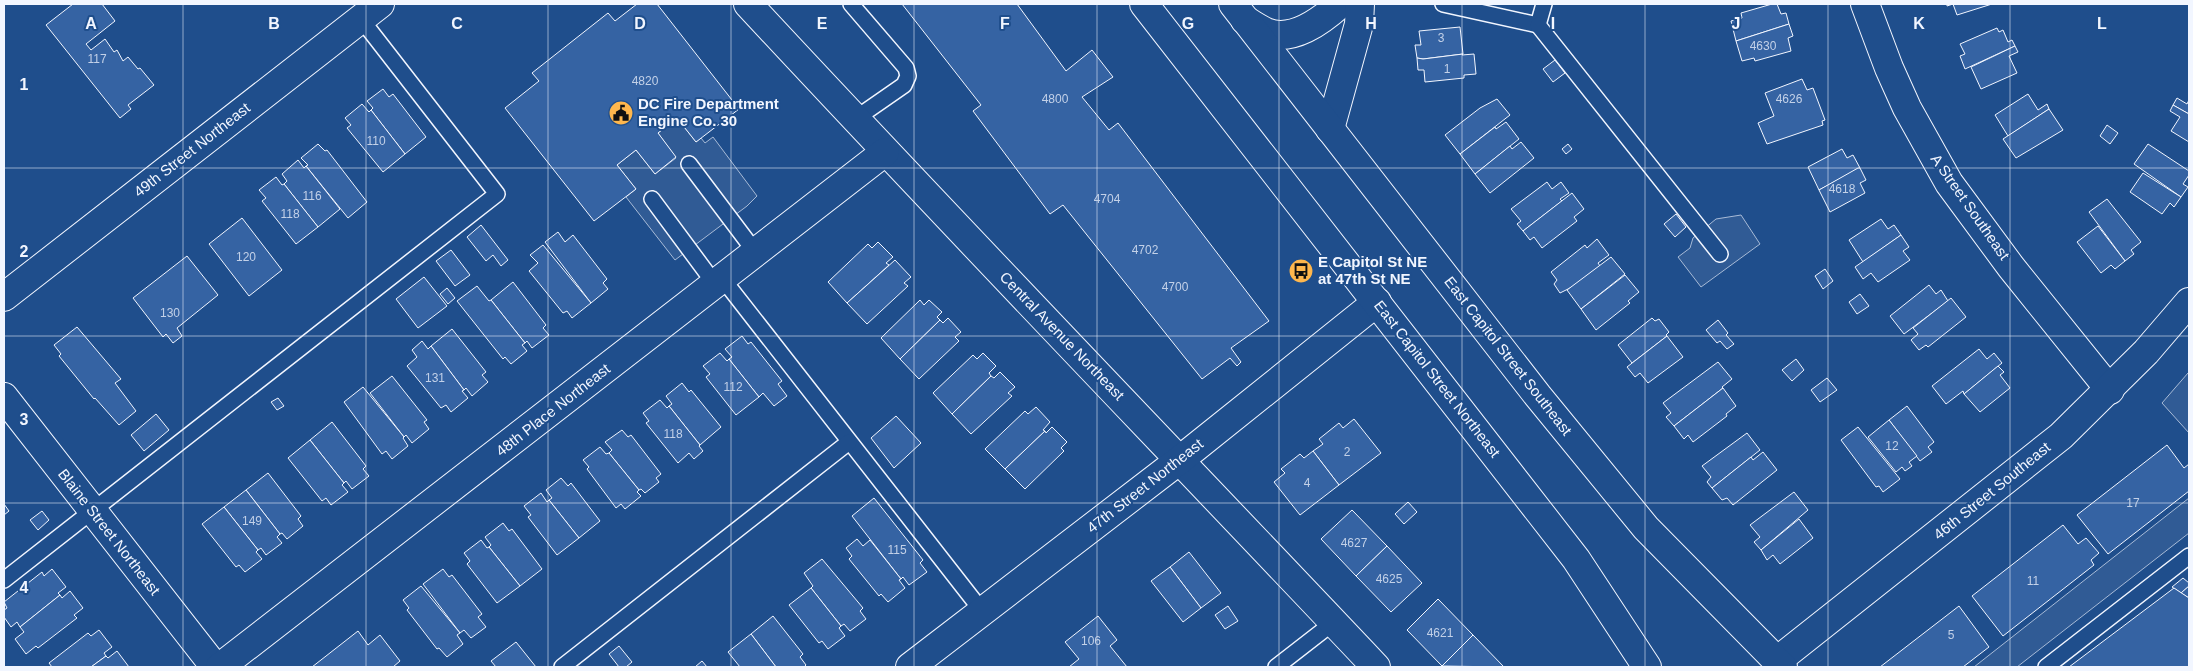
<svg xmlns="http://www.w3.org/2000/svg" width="2193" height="671" font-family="Helvetica,sans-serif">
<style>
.parking{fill:#305b95;stroke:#a8bbd7}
.building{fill:#3563a3;stroke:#f2f6ff}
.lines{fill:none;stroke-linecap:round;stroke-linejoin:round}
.lane-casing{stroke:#f2f6ff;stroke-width:18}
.street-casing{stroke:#f2f6ff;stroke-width:30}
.secondary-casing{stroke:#f2f6ff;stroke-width:30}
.primary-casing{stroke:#f2f6ff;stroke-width:30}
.lane{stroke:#1f4e8c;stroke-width:15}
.street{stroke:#1f4e8c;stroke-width:28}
.secondary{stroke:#1f4e8c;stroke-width:28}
.primary{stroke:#1f4e8c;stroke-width:28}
.grid{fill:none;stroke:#f2f6ff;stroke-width:1;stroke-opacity:0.55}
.labels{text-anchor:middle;stroke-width:4;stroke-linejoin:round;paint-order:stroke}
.number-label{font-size:12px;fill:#c3d1e8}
.poi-label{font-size:15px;font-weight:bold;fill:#f2f6ff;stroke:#1f4e8c;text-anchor:start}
.street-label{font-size:15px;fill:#f2f6ff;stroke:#1f4e8c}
.grid-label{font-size:16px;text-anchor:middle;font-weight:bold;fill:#f2f6ff;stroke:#1f4e8c;stroke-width:4;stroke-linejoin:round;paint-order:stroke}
</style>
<rect width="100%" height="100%" fill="#1f4e8c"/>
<g class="parking">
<polygon points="677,118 696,142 701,138 705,143 713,137 757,196 747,206 675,260 626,197 636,189 617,165 636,150 655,174 676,158 658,133"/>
<polygon points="1741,215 1760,244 1701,287 1678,257 1690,248 1693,238 1716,219"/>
<polygon points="2188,373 2189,374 2189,433 2162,403"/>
<polygon points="2189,498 2189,533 2017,667 1974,667"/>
</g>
<g class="building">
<polygon points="73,4 102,4 115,21 86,44 91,50 105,39 114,52 117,50 123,61 128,57 138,69 140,68 154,85 128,105 131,109 120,118 46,25"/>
<polygon points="637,4 657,4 739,109 696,142 677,118 658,133 676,157 655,174 636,150 617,165 636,189 594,221 505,108 539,81 532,73 608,13 615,21"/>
<polygon points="902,4 1017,4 1066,71 1092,50 1113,77 1082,97 1109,130 1118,123 1269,321 1231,348 1241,362 1237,366 1230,358 1202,379 1063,205 1050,214 973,111 981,105"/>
<polygon points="1772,4 1777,4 1781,14 1786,13 1789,24 1736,41 1731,21 1742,18 1741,13"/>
<polygon points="1947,4 1992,4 1957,15 1953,4 1947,6"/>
<polygon points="1789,24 1793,36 1788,38 1791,51 1755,61 1754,58 1742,61 1736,41"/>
<polygon points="1460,27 1463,54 1423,59 1417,58 1415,45 1421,45 1419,31"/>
<polygon points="1997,28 1999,32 2003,30 2008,42 2012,40 2015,46 1965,69 1960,56 1965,54 1960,44"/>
<polygon points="2015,46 2018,52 2009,56 2017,73 1981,89 1971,67"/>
<polygon points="1463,54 1462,55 1474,54 1476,74 1464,75 1464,78 1425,82 1424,70 1418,70 1417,58 1423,59"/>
<polygon points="1555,60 1565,73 1553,82 1543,69"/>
<polygon points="1802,79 1807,90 1813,88 1825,120 1822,121 1823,125 1767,144 1758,123 1774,116 1765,93"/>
<polygon points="383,89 389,97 393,94 426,137 405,154 371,110 373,108 367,101"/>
<polygon points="2028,94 2038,110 2047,104 2049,109 2008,136 1995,115"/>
<polygon points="2177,98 2187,104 2189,100 2189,114 2173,105"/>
<polygon points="1497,99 1510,115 1460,154 1445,135 1480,108"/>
<polygon points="362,104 369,112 371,110 405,154 383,172 347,128 351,125 345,118"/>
<polygon points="2173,105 2189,114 2189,142 2171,131 2180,117 2170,111"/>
<polygon points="2049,109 2063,130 2016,158 2003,139"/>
<polygon points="1506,122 1519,139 1475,174 1460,154 1495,127 1496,129"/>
<polygon points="2107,125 2118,133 2110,144 2100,136"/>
<polygon points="1521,142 1534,158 1490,193 1475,174 1510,146 1512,149"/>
<polygon points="318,144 325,151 327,150 367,202 348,218 306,166 308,165 301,158"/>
<polygon points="1568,144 1572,149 1566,154 1562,149"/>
<polygon points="2148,144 2189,171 2189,175 2183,184 2188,187 2181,197 2134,164"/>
<polygon points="1842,149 1847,158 1853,155 1860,168 1819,190 1808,167"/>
<polygon points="298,160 304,168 306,166 340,209 318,227 284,184 287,181 282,174"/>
<polygon points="1858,168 1860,168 1866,180 1860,183 1865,193 1830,212 1819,190"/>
<polygon points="2143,173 2181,197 2174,207 2170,203 2162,214 2130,192"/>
<polygon points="276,177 282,185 284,184 318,227 296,244 262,201 266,198 259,190"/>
<polygon points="1547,182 1552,189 1561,182 1569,193 1560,199 1562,201 1523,231 1517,224 1521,221 1511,209"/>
<polygon points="1572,193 1584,209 1574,217 1577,221 1542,248 1534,237 1530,240 1523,231"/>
<polygon points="2107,199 2141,242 2131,250 2134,254 2125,261 2089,212"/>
<polygon points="1676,214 1686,227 1675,237 1664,224"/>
<polygon points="242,218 282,270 249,296 209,244"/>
<polygon points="1881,219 1888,229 1894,225 1901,235 1863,262 1849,240"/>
<polygon points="481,225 508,260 501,266 493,255 486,261 467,237"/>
<polygon points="2098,226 2125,261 2115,269 2111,265 2101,273 2077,242"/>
<polygon points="558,232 565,242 573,235 607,279 603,283 608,289 591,303 545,242"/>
<polygon points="1901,235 1909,247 1903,251 1910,260 1878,282 1871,273 1863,279 1855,267"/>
<polygon points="1597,239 1609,255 1598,263 1600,266 1572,287 1560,293 1554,284 1557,280 1551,272 1585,245 1587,248"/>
<polygon points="878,242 893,257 886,263 889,265 847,303 828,282 868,244 872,248"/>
<polygon points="543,245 591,303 572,318 567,311 563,313 529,271 538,263 530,255"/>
<polygon points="451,250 470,275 455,286 436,261"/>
<polygon points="187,256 218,295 177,328 182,336 173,343 166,334 163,337 133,298"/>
<polygon points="1611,257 1625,274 1581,309 1567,290"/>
<polygon points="895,260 911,277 904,283 908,286 867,324 847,303"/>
<polygon points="1825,269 1833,281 1823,289 1815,276"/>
<polygon points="1625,275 1639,292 1628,301 1630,303 1596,330 1581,309"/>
<polygon points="424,277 447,306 418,328 396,299"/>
<polygon points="513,282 546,325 543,328 549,335 532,348 527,341 525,343 491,300"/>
<polygon points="1929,285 1936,294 1941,290 1948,301 1904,334 1890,316"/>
<polygon points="477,286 489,301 491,300 525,343 522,345 527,351 511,364 505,357 503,359 457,301"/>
<polygon points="447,288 455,298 448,304 440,294"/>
<polygon points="1860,294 1869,306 1857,314 1849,302"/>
<polygon points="1951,298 1966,317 1928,347 1926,345 1919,350 1911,340 1918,334 1913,328"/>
<polygon points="920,300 924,305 929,300 942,312 937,317 940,320 900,359 881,338"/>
<polygon points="948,318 961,332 955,337 959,341 919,379 900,359 940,320 943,323"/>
<polygon points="1652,318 1655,321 1659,319 1669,332 1666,335 1667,336 1632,363 1618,345"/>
<polygon points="1718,320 1728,333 1726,335 1734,344 1727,349 1720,341 1717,343 1706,330"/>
<polygon points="77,327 121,379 115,383 136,411 119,425 95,398 94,399 59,356 61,354 54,345"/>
<polygon points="452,329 486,372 482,375 488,382 472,396 466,388 464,390 431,346"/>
<polygon points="742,336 748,344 751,342 782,381 778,384 787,396 774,406 763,393 759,397 729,359 732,357 725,349"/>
<polygon points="1667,336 1683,357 1648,383 1640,373 1635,377 1627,367"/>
<polygon points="422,341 428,349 431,346 464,390 462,391 468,398 451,412 446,405 441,408 407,366 417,357 412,350"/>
<polygon points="1979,349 1987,359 1994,353 2002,363 1964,394 1963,391 1946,404 1932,386"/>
<polygon points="720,353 727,361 729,359 759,397 736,415 706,377 710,374 703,366"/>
<polygon points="983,353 996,366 989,373 991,376 952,414 933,393 973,355 977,359"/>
<polygon points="1796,359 1804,370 1792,381 1782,370"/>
<polygon points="1718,362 1732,379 1722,387 1723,388 1674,426 1666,417 1671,413 1663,403"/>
<polygon points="1998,366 2004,372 2000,375 2010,388 1980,412 1964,394"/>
<polygon points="1000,372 1015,387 1008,393 1012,396 971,434 952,414 991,376 994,378"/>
<polygon points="392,376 427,420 424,422 429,429 412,443 406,435 404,437 370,393"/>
<polygon points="1827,378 1837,390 1820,402 1811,390"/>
<polygon points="682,383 689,392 691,390 721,427 700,445 669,406 672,404 666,396"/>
<polygon points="363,387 404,437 403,438 408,446 392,459 386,451 382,454 344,402"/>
<polygon points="1723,388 1736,406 1726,414 1727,416 1693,442 1688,435 1684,439 1674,426"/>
<polygon points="278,398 284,406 277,410 271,402"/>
<polygon points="660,400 667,408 669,406 700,445 699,446 703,451 694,459 689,453 678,463 646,423 649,421 643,413"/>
<polygon points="1907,406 1934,442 1928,447 1932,452 1920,461 1889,420"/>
<polygon points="1036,407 1050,422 1043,430 1045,431 1005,469 985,449 1025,411 1028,414"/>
<polygon points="156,414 169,430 144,451 131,435"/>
<polygon points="896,416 921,443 894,468 871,438"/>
<polygon points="1354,419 1381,453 1339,485 1313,451 1323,444 1319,439 1339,423 1343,428"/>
<polygon points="1889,420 1917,456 1909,462 1912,466 1905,471 1902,467 1896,472 1868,437"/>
<polygon points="332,422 366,466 363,469 369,476 352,489 346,481 344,483 310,440"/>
<polygon points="1052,427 1067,442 1061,448 1064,451 1025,489 1005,469 1045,431 1046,433"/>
<polygon points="1858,427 1900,479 1883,492 1879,486 1876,487 1841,440"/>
<polygon points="622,430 628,437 631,435 661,474 656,478 659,482 645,493 641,489 639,490 609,453 612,450 605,442"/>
<polygon points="1747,433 1760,450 1712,488 1707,482 1711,477 1702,466"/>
<polygon points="310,440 344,483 342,485 348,492 331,505 326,498 322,501 288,458"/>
<polygon points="2167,445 2184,468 2189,464 2189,491 2108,554 2077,515"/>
<polygon points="600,447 606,454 609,453 639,490 637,492 641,496 625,509 621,504 616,508 587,469 589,467 583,460"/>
<polygon points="1313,451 1339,485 1300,515 1274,482 1285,473 1281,469 1300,454 1304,458"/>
<polygon points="1763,452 1777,470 1733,505 1727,498 1722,500 1712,488 1751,457 1753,460"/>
<polygon points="268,473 301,516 298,519 303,526 287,539 282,533 280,534 246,490"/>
<polygon points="561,478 568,486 571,483 600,521 579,538 549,500 552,498 546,490"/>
<polygon points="246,490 280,534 277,537 282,543 266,555 261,548 258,550 224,507"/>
<polygon points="1794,492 1808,510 1761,550 1754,542 1760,537 1750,525"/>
<polygon points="541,493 547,502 549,500 579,538 557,555 528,517 531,515 524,506"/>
<polygon points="874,498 923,560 920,563 927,572 909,585 903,577 901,579 852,516"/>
<polygon points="1408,502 1417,512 1404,524 1395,514"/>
<polygon points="4,504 9,511 4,515"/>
<polygon points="224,507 258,550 256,552 262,559 245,572 239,565 236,567 202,524"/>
<polygon points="1352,510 1387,546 1356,576 1321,539"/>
<polygon points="42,511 49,520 38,530 30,520"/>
<polygon points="1799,519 1813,538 1780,564 1773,555 1767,560 1761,550"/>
<polygon points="503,523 509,531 512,529 542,569 520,586 489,547 491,545 485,537"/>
<polygon points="2063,525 2078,544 2086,538 2099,553 2091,560 2094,565 2003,636 1972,596"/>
<polygon points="857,539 863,546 870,540 901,579 899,580 905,588 888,602 881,594 879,596 849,559 852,556 846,548"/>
<polygon points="481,540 487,548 489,547 520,586 497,603 467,564 470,561 464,553"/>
<polygon points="1387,546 1422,583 1391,612 1356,576"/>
<polygon points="1189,552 1221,593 1201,608 1170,567"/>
<polygon points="822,559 863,608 860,611 866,619 850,631 844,624 841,626 811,588 813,586 804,573"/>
<polygon points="1170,567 1201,608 1183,622 1151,581"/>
<polygon points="52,569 66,587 58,593 60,595 20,627 17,622 11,627 4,617 4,610 7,608 4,602 42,572 44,576"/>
<polygon points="443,569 449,577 452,575 482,614 478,617 486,627 471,638 464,630 460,633 423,584"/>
<polygon points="2183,578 2189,583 2189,586 2181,593 2172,587"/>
<polygon points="421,586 460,633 457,635 463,644 447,657 439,648 437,649 407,610 409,608 403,600"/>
<polygon points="2189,586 2189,598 2181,593"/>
<polygon points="811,588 841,626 839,628 845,636 828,649 822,641 819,643 789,605"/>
<polygon points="2174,588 2189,598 2189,667 2069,667"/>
<polygon points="70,591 83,608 74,615 77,618 38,648 36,646 26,654 15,639 24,632 20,627 60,595 62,598"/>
<polygon points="1438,599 1473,635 1442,666 1407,630"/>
<polygon points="1228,606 1238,621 1225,629 1215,615"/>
<polygon points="1959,606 1989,647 1963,667 1880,667"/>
<polygon points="773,616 803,654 800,657 806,665 804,667 776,667 751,634"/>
<polygon points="1098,616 1117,640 1110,646 1127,667 1069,667 1079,659 1065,642"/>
<polygon points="99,630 112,647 104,653 106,656 91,667 52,667 49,663 88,633 91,636"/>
<polygon points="358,631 368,645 380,635 400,661 393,667 312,667"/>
<polygon points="751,634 776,667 740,667 728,652"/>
<polygon points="1473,635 1504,667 1442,666"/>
<polygon points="516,642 536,667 496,667 491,661"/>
<polygon points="619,646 632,662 626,667 619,667 609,654"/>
<polygon points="117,651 129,667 91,667 106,656 108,658"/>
<polygon points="702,661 707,667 695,667"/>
</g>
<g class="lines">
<defs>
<g id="lane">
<polyline points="851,4 906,68 908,76 904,85 855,119"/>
<polyline points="1443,4 1538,25 1544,4"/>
<polyline points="1538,25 1720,254"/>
<polyline points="689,164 756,253"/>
<polyline points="652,199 715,284"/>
<polyline points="722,278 982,611"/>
<polyline points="4,580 497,194 361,19"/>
<polyline points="562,667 849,442"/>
<polyline points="1276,667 1334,622"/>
<polyline points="2046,667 2189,556"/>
</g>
<g id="street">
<path d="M748 4C955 227 1167 446 1376 667"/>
<polyline points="1865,4 1889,68 1907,108 1949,183 2011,267 2110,390"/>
<path d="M1245 20C1252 24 1259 29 1266 32 1292 43 1321 21 1340 4"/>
<polyline points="1330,129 1359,24 1360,4"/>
<polyline points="4,397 215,667"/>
<polyline points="1777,661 2061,436 2146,352 2189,302"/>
<polyline points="220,667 885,152"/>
<polyline points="910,667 1181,459 1377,302"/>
</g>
<polyline id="secondary" points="4,297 380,4"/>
<g id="primary">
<polyline points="1144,4 1576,559 1647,667"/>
<polyline points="1233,4 1538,396 1646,528 1783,667"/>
</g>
</defs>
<use href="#lane" class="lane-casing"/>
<use href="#street" class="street-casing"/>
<use href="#secondary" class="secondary-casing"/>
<use href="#primary" class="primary-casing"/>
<use href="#lane" class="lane"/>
<use href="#street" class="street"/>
<use href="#secondary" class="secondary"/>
<use href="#primary" class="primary"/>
</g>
<path class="grid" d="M183 4V667M366 4V667M548 4V667M731 4V667M914 4V667M1097 4V667M1279 4V667M1462 4V667M1645 4V667M1828 4V667M2010 4V667M4 168H2189M4 336H2189M4 503H2189"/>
<defs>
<symbol id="civic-disc" viewBox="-11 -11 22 22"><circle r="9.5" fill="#ffb74d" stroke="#1f4e8c"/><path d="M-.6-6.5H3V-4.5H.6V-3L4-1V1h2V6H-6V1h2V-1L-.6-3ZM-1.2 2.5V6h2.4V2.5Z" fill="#111"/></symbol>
<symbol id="bus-disc" viewBox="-11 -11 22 22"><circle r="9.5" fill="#ffb74d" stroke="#1f4e8c"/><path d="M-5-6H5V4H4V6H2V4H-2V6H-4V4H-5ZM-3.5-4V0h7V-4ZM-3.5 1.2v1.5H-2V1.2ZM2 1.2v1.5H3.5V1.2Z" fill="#111"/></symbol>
</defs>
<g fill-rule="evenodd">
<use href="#civic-disc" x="607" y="99" width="28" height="28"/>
<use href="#bus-disc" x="1287" y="257" width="28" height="28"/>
</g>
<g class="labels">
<g class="number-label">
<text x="1441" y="42">3</text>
<text x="1763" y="50">4630</text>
<text x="97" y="63">117</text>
<text x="1447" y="73">1</text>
<text x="645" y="85">4820</text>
<text x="1055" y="103">4800</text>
<text x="1789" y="103">4626</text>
<text x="376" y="145">110</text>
<text x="1842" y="193">4618</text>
<text x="312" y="200">116</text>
<text x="1107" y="203">4704</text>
<text x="290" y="218">118</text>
<text x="1145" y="254">4702</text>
<text x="246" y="261">120</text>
<text x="1175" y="291">4700</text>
<text x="170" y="317">130</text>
<text x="435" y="382">131</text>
<text x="733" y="391">112</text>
<text x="673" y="438">118</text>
<text x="1892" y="450">12</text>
<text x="1347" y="456">2</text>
<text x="1307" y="487">4</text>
<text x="2133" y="507">17</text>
<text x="252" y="525">149</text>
<text x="1354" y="547">4627</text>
<text x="897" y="554">115</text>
<text x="1389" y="583">4625</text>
<text x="2033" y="585">11</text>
<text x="1440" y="637">4621</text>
<text x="1951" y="639">5</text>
<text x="1091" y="645">106</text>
</g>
<g class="poi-label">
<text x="638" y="109">DC Fire Department<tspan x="638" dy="17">Engine Co. 30</tspan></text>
<text x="1318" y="267">E Capitol St NE<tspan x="1318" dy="17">at 47th St NE</tspan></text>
</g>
<g class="street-label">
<text transform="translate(192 150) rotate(-38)" y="5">49th Street Northeast</text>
<text transform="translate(1970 207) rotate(55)" y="5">A Street Southeast</text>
<text transform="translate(1062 336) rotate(46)" y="5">Central Avenue Northeast</text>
<text transform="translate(1508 356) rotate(52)" y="5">East Capitol Street Southeast</text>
<text transform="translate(1437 379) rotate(52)" y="5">East Capitol Street Northeast</text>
<text transform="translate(553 410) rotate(-38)" y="5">48th Place Northeast</text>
<text transform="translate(1145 486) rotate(-38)" y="5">47th Street Northeast</text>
<text transform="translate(1992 491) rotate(-39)" y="5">46th Street Southeast</text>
<text transform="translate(109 532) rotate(52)" y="5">Blaine Street Northeast</text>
</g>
</g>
<g class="grid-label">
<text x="91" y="29">A</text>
<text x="274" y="29">B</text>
<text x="457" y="29">C</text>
<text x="640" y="29">D</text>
<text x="822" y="29">E</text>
<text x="1005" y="29">F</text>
<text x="1188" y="29">G</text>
<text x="1371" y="29">H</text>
<text x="1553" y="29">I</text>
<text x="1736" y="29">J</text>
<text x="1919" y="29">K</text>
<text x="2102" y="29">L</text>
<text x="24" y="90">1</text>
<text x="24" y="257">2</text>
<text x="24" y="425">3</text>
<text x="24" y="593">4</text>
</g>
<rect width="2193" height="671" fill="none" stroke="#f2f6ff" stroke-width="10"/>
</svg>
